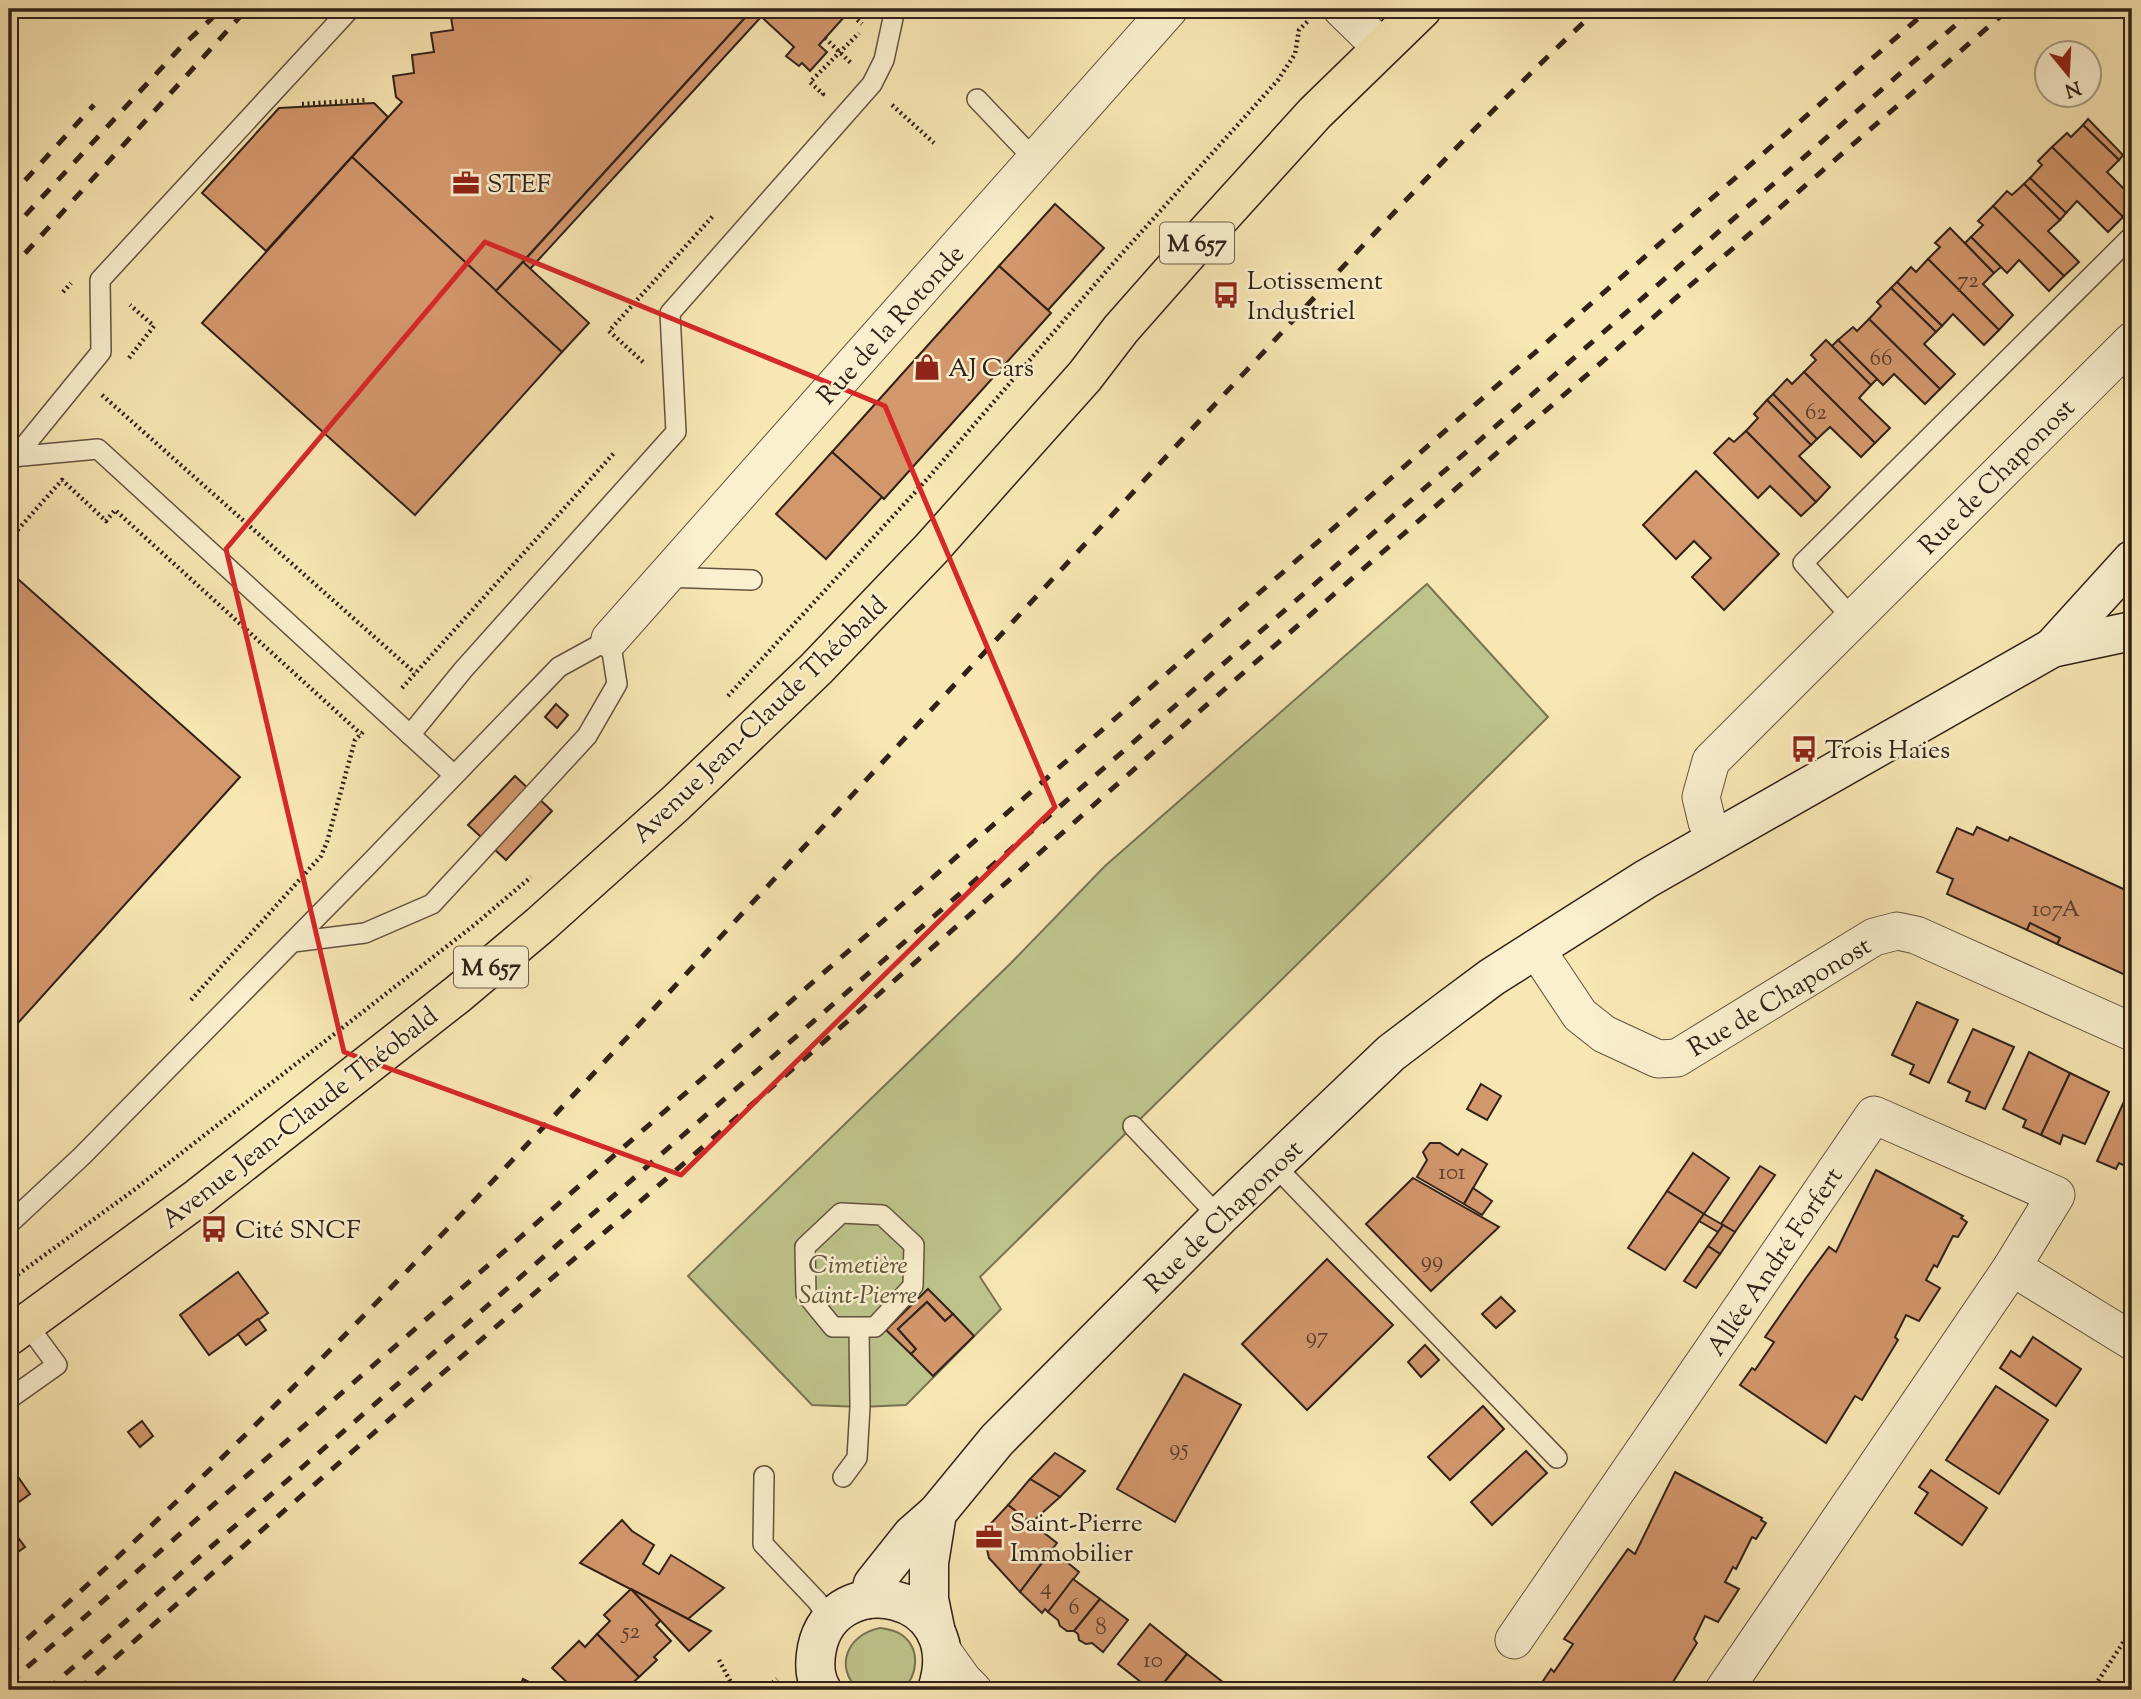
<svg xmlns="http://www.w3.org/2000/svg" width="2141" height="1699" font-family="'Sorts Mill Goudy',serif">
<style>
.green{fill:#bec58c;stroke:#787352;stroke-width:2}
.building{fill:#d3976c;stroke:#312118;stroke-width:2}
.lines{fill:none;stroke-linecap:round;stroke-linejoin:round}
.service-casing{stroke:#63523f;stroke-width:22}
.minor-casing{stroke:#63523f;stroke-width:39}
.secondary-casing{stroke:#312118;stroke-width:41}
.primary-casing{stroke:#312118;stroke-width:41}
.path{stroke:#312118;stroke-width:4.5;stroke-dasharray:2 3.5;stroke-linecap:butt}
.service{stroke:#faefce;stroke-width:19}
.minor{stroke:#faefce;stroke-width:37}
.secondary{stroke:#faefce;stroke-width:38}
.primary{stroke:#f8e7b3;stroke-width:38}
.rail{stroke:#312118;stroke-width:5;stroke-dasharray:12 12;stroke-linecap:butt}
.marked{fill:none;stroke:#d62828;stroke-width:5;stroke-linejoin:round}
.labels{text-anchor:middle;stroke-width:5;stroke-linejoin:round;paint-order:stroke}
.number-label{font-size:23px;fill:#5a3e2d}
.shield{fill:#faefce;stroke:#6d5f4f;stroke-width:2}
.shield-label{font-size:24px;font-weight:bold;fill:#312118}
.poi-label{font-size:26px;fill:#312118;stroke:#faefce;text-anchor:start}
.street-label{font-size:26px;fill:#312118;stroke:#faefce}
.park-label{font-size:26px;font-style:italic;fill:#5b523b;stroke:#faefce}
</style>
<rect width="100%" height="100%" fill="#f8e7b3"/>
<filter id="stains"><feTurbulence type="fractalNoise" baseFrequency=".00286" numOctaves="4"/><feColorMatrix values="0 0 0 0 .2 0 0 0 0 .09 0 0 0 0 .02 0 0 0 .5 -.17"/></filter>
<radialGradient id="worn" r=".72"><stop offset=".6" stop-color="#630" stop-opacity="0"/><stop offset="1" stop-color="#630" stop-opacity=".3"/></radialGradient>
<g class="green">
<polygon points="1427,584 1548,717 980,1277 1001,1309 906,1405 860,1407 812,1405 688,1276 1011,963 1105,866"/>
<path d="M880 1628C887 1629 895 1630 902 1635 921 1649 918 1676 902 1690H859C833 1667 848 1634 880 1628Z"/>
</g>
<g class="building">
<polygon points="472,9 838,9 845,16 819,45 827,52 810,71 802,63 799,66 786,56 794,47 753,9 496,291 352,157 402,102 396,97 393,76 414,73 412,55 434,52 431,33 453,30 450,11"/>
<polygon points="753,9 761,17 530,269 523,262"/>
<polygon points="374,103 388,117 266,251 202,193 279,108"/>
<polygon points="2088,119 2123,155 2119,160 2083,125"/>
<polygon points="2083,125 2119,160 2107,172 2132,197 2132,208 2123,217 2052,147 2067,133 2071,137"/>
<polygon points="2052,147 2123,217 2108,232 2077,201 2066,213 2030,178 2042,165 2038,161"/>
<polygon points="352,157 562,352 415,515 202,323"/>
<polygon points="2030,178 2066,213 2060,220 2024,184"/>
<polygon points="2024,184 2060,220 2048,231 2079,262 2064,276 1993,206 2007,191 2012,195"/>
<polygon points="1055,204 1104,248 1048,310 999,266"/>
<polygon points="1993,206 2064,276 2049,291 2019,260 2007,273 1971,237 1983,225 1978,221"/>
<polygon points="1950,228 1994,273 1983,284 2013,315 1999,330 1928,259 1940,247 1935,243"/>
<polygon points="1971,237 2001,267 1994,273 1965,243"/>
<polygon points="1928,259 1999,330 1984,345 1953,314 1942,326 1897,282 1911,267 1916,272"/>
<polygon points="523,262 589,323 562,352 496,291"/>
<polygon points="999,266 1051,313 884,499 832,452"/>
<polygon points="1897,282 1942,326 1936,332 1891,288"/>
<polygon points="1891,288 1936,332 1924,344 1955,374 1940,389 1869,319 1881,306 1877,302"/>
<polygon points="1869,319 1940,389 1925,404 1894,374 1883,385 1838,340 1853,327 1857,331"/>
<polygon points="1826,340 1871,385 1859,398 1890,428 1875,443 1804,372 1816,360 1811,355"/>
<polygon points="1838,340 1877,379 1871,385 1832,346"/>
<polygon points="1804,372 1875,443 1861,457 1830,427 1817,439 1773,394 1787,379 1792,384"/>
<polygon points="1773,394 1817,439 1811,445 1767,400"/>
<polygon points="1767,400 1811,445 1799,456 1830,487 1816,502 1746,431 1758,418 1754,414"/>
<polygon points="1746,431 1816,502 1801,516 1770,486 1758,498 1714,453 1729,438 1734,442"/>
<polygon points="832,452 882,497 826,559 776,514"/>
<polygon points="1696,471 1779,554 1724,610 1692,577 1711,558 1694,541 1676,559 1643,525"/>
<polygon points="9,571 240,777 9,1033"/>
<polygon points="556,704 568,715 557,728 545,717"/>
<polygon points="515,776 552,811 506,860 468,825"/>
<polygon points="1977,827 2008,841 2010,837 2132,893 2132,978 2057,944 2060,938 2030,923 2027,930 1947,894 1953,879 1937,872 1957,828 1973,835"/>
<polygon points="2030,923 2060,938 2057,944 2027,930"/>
<polygon points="1917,1002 1958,1020 1929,1083 1910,1074 1914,1065 1892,1055"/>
<polygon points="1973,1029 2014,1047 1985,1109 1966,1101 1970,1092 1948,1082"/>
<polygon points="2029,1052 2070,1073 2041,1135 2023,1127 2026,1120 2003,1109"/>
<polygon points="2070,1073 2109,1092 2085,1144 2063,1135 2060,1144 2041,1135"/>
<polygon points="1481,1084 1501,1096 1487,1120 1467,1109"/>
<polygon points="2126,1097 2132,1099 2132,1169 2119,1163 2116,1169 2097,1161"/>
<polygon points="1430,1143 1440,1143 1458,1155 1462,1149 1487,1164 1464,1204 1417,1177 1427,1160 1423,1152"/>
<polygon points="1693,1153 1729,1178 1704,1214 1667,1191"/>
<polygon points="1760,1166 1775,1175 1735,1232 1721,1224"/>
<polygon points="1876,1170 1963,1216 1961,1218 1967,1222 1958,1237 1953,1236 1937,1267 1934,1265 1926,1280 1940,1288 1919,1321 1906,1315 1895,1337 1898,1340 1862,1400 1855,1396 1826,1443 1740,1385 1752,1368 1755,1370 1774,1342 1765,1337 1806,1278 1829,1247 1836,1252"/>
<polygon points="1413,1178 1499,1227 1431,1291 1366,1224"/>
<polygon points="1473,1188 1492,1201 1482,1215 1464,1204"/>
<polygon points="1667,1191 1704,1214 1665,1270 1628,1248"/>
<polygon points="1704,1214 1723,1225 1718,1232 1699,1221"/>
<polygon points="1723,1225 1735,1232 1720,1254 1708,1246"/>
<polygon points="1708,1246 1720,1254 1696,1288 1684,1281"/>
<polygon points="1327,1259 1393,1325 1307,1410 1242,1344"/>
<polygon points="238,1272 268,1313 209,1355 180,1315"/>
<polygon points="928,1289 953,1314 945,1321 927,1302 898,1329 916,1349 911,1354 886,1330"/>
<polygon points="1501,1297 1515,1311 1496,1328 1482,1314"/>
<polygon points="927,1302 945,1321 953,1314 974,1336 933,1376 911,1354 916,1349 898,1329"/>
<polygon points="258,1319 266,1330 246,1345 238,1334"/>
<polygon points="2033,1337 2081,1369 2056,1406 2000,1368 2011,1351 2020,1357"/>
<polygon points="1425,1345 1439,1360 1421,1377 1408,1362"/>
<polygon points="1184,1374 1241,1405 1175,1522 1117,1489"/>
<polygon points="1996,1386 2048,1420 1999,1494 1946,1460"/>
<polygon points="1483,1406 1504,1429 1450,1480 1428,1457"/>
<polygon points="142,1421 153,1436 140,1447 128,1432"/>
<polygon points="1526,1451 1547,1473 1492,1525 1471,1502"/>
<polygon points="1055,1453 1085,1471 1060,1497 1030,1479"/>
<polygon points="9,1464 30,1494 9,1509"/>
<polygon points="1931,1470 1987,1508 1962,1545 1915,1513 1928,1493 1919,1487"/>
<polygon points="1675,1472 1762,1518 1761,1520 1766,1523 1756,1539 1752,1537 1736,1569 1733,1567 1725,1582 1739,1589 1718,1622 1705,1616 1694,1639 1697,1643 1668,1690 1544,1690 1539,1687 1551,1669 1554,1672 1573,1644 1564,1639 1628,1549 1635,1554"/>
<polygon points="1030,1479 1060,1497 1031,1523 1008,1505"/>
<polygon points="1008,1505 1057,1543 1020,1592 989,1558 983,1532"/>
<polygon points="622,1520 632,1531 654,1545 643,1564 659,1574 671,1555 724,1588 688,1619 580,1563"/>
<polygon points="14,1532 25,1547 15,1554 9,1545 9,1536"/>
<polygon points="1052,1550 1079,1572 1048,1612 1045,1609 1042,1613 1020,1592"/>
<polygon points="1073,1579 1100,1599 1074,1631 1067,1631 1060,1626 1058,1620 1048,1612"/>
<polygon points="631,1589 661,1620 656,1625 671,1641 654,1657 657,1660 639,1677 597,1634 610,1621 604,1615"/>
<polygon points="631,1589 688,1619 711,1631 689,1651"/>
<polygon points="1100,1599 1128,1620 1103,1652 1092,1643 1086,1644 1079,1640 1078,1634 1074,1631"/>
<polygon points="1150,1624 1187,1654 1158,1690 1151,1690 1118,1664"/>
<polygon points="597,1634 639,1677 625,1690 575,1690 552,1668 579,1641 585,1647"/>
<polygon points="1187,1654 1233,1690 1158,1690"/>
<polygon points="523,1679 544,1690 518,1690"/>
</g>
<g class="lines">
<defs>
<g id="service">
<polyline points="977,99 1035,160"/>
<polyline points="17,455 101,352 100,280 350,9"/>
<polyline points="12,457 98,449 454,775"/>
<polyline points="664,577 752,580"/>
<polyline points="1853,619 1803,563 2132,236"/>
<polyline points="410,735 463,670 676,432 670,313 872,84 884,60 895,9"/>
<polyline points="1133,1126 1219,1217"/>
<polyline points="1274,1165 1557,1458"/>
<polyline points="9,1224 82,1156 368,865 559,667 610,639 617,684 587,736 432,904 365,933 293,942"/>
<polyline points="9,1399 57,1365 26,1323"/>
<polyline points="764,1476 763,1544 817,1601 830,1620"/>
<polyline points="843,1477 857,1458 860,1407 859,1327 833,1327 806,1294 805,1247 841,1213 882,1215 914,1245 913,1286 875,1327 859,1327"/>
</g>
<g id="minor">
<polyline points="1342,9 1381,47"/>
<polyline points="610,639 1169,9"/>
<polyline points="1715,840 1707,822 1701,797 1711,761 2132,341"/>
<polyline points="1536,949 1580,1015 1604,1034 1658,1059 1677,1058 1874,937 1897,931 1916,935 2132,1032"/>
<polyline points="1514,1640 1874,1115 2056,1195 2012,1267 2132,1341"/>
<polyline points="943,1652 963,1680 973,1690"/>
<polyline points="1724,1690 2012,1267"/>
</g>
<g id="secondary">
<polyline points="2052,648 2132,560"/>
<polyline points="869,1599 873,1584 912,1535 937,1513 997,1440 1219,1217 1391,1053 1449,1009 1492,977 1646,879 2052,648 2132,631"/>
<polyline points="936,1633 929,1599 929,1563 937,1513"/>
<path d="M822 1690C814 1677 814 1663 817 1648 833 1567 970 1589 937 1690"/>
</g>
<polyline id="primary" points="9,1336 199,1197 458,994 540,925 676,803 816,669 931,549 1085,376 1121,329 1189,252 1315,113 1422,9"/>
</defs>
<use href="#service" class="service-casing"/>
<use href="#minor" class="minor-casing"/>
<use href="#secondary" class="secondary-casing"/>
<use href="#primary" class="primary-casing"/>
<g class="path">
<polyline points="845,9 862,24"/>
<polyline points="825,38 852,64"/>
<polyline points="822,95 823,94 810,82 859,33"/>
<polyline points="302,104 367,100"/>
<polyline points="892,105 934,143"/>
<polyline points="63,292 71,283"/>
<polyline points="129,358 154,326 130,305"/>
<polyline points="643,362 609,331 713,216"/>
<polyline points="102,395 415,673"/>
<polyline points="14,534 62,480 106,521 115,510 361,734"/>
<polyline points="402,688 614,453"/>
<polyline points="728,696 929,477 1109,268 1278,80 1295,54 1299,30 1308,21"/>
<polyline points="191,1000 321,856 327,842 355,740 363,732"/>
<polyline points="9,1281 134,1190 473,926 531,877"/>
<polyline points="719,1660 735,1690"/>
<polyline points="764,1690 777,1679"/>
<polyline points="2092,1690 2132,1629"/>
</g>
<use href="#service" class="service"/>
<use href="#minor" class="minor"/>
<use href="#secondary" class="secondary"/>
<use href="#primary" class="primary"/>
<g class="rail">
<polyline points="9,198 94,105"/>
<polyline points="9,233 181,47 222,9"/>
<polyline points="9,271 247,9"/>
<path d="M9 1655C231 1461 434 1245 635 1029 820 830 1005 630 1190 431 1324 288 1455 142 1598 9"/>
<polyline points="9,1683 1929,9"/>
<polyline points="47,1690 1974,9"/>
<polyline points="78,1690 964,920 1227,687 2009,9"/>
</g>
</g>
<path class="marked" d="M485 242 885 406 1055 807 681 1175 344 1052 226 549Z"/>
<defs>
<symbol id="office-bare" viewBox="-9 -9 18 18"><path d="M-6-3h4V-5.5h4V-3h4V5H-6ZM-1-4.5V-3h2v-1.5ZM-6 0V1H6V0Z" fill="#8f2418" stroke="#faefce" stroke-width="2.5" paint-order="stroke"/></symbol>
<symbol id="bus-bare" viewBox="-9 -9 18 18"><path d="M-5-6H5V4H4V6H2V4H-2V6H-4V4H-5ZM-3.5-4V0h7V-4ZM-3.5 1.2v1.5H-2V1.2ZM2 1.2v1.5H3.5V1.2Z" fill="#8f2418" stroke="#faefce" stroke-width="2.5" paint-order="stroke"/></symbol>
<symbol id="shop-bare" viewBox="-9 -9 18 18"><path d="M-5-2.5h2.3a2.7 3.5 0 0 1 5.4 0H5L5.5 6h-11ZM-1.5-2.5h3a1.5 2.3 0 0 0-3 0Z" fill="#8f2418" stroke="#faefce" stroke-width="2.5" paint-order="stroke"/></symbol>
</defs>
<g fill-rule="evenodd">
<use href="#office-bare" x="447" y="164" width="38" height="38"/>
<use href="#bus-bare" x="1207" y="276" width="38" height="38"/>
<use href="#shop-bare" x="908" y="348" width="38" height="38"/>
<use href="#bus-bare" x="1785" y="730" width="38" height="38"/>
<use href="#bus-bare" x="195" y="1210" width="38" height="38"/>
<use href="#office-bare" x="970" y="1518" width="38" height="38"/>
</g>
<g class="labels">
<g class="number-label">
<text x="1968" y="287">72</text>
<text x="1881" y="365">66</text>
<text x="1816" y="419">62</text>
<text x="2056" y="916">107A</text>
<text x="1452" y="1179">101</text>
<text x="1432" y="1267">99</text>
<text x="1317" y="1343">97</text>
<text x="1179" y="1455">95</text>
<text x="1046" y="1594">4</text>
<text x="1074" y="1614">6</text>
<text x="1101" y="1634">8</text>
<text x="631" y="1638">52</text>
<text x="1153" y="1667">10</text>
</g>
<g class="shield">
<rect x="1160" y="222.5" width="74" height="41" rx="5"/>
<rect x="454" y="946.5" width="74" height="41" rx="5"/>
</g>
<g class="shield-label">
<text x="1197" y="251">M 657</text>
<text x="491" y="975">M 657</text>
</g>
<g class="poi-label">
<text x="487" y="192">STEF</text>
<text x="1247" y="289">Lotissement<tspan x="1247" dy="30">Industriel</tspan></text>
<text x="948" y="376">AJ Cars</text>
<text x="1825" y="758">Trois Haies</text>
<text x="235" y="1238">Cité SNCF</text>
<text x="1010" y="1531">Saint-Pierre<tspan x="1010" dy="30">Immobilier</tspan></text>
</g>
<g class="street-label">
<text transform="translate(890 324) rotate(-48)" y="9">Rue de la Rotonde</text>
<text transform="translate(1996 476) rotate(-45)" y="9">Rue de Chaponost</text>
<text transform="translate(759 719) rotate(-44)" y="9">Avenue Jean-Claude Théobald</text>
<text transform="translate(1779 996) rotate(-31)" y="9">Rue de Chaponost</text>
<text transform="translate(299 1117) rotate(-38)" y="9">Avenue Jean-Claude Théobald</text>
<text transform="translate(1223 1216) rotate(-44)" y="9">Rue de Chaponost</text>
<text transform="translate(1774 1261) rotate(-56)" y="9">Allée André Forfert</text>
</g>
<g class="park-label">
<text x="858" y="1273">Cimetière<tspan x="858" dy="30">Saint-Pierre</tspan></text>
</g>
</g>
<rect width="2141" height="1699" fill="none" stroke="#f8e7b3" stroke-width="35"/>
<rect x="10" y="10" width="2120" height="1678" fill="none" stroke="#312118" stroke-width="3.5"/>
<rect x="18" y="18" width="2106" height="1664" fill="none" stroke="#312118" stroke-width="2"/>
<g transform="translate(2068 74) rotate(162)"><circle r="33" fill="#faefce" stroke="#aa9d85" stroke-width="2"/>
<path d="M0-5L12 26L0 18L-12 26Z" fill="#8f2418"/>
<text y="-10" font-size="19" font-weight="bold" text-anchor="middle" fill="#312118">N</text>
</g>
<rect width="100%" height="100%" filter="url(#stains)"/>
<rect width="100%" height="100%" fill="url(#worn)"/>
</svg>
